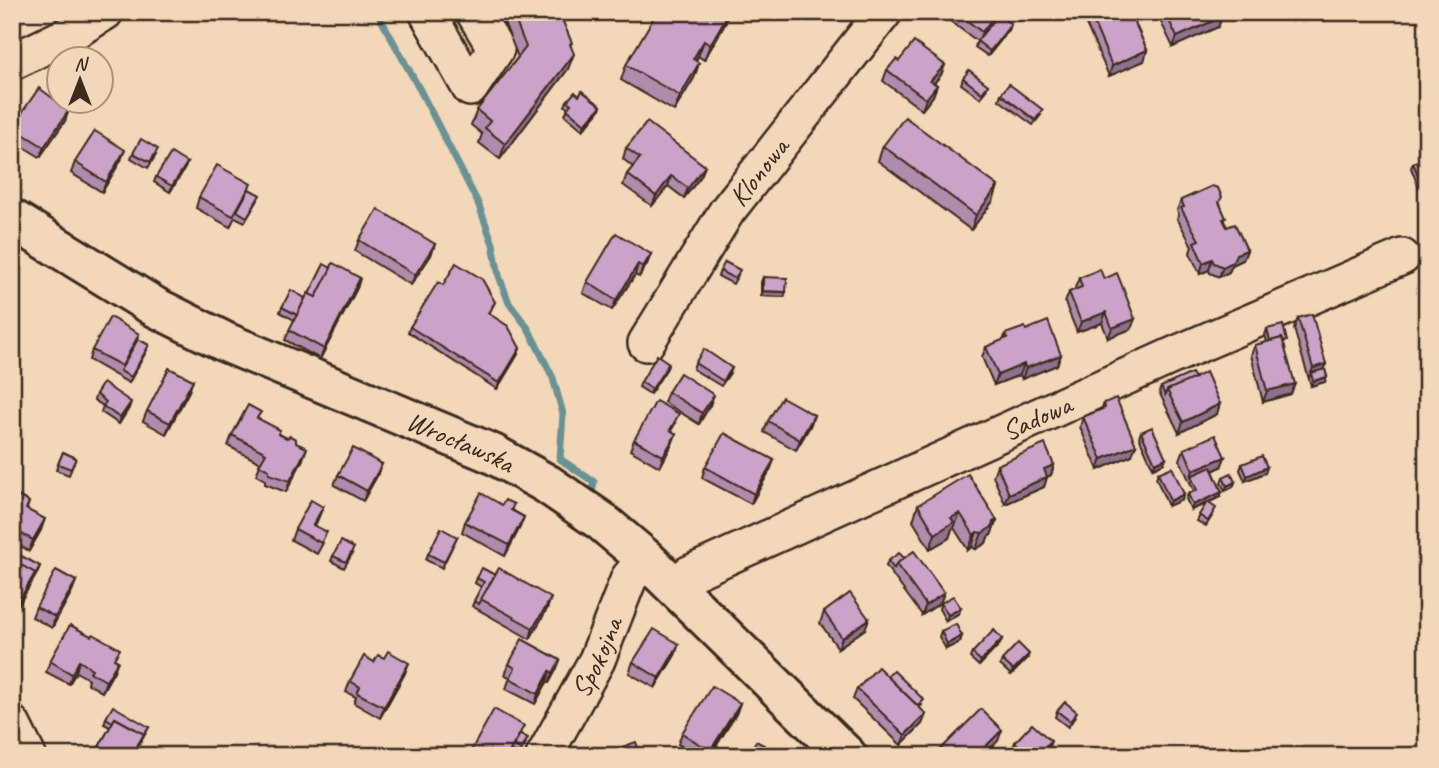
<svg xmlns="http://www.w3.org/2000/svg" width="1439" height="768" font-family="Caveat,sans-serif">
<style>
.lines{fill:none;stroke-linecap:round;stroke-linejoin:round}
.stream{stroke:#699295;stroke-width:7}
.minor-casing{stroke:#3b2a1e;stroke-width:40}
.major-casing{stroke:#3b2a1e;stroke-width:44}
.minor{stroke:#f2d7b9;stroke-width:35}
.major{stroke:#f2d7b9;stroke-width:38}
.wall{fill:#af8bac;stroke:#3b2a1e;stroke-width:2}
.shaded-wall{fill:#8e718c;stroke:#3b2a1e;stroke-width:2}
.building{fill:#cba2c8;stroke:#3b2a1e;stroke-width:2}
.labels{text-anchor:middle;stroke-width:5;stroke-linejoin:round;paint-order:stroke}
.street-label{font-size:28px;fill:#3b2a1e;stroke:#f2d7b9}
</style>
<rect width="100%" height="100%" fill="#f2d7b9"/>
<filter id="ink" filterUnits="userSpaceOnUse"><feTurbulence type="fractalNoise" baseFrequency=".0143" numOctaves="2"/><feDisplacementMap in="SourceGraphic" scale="14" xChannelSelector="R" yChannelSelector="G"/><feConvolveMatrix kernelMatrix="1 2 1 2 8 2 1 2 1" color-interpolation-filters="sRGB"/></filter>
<g filter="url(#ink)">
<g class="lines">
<polyline class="stream" points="377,12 421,92 478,203 493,244 499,276 509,303 528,328 553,378 563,414 560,459 594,482 593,488"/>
<defs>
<g id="minor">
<polyline points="427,12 470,88 496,49 474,12"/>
<polyline points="12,62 68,35 105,12"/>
<path id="s1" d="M646 343 727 211 884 12"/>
<path id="s2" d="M675 585 689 574 1174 355 1402 257"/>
<polyline points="12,724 28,756"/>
<path id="s3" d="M544 756 597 660 629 578 646 559"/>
</g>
<g id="major">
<path id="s4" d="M12 219 155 307 225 342 493 454 547 484 601 521 646 559 847 756"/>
</g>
</defs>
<use href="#minor" class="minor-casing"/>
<use href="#major" class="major-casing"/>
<use href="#minor" class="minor"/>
<use href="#major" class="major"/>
</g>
<g class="wall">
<polygon points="500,12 559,12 571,46 568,69 500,159 479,143 482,134 471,125 477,110 518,57"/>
<polygon points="938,12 1001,12 999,16 1011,24 1009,30 988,56 975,47 977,41"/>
<polygon points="1088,12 1130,12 1147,50 1144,61 1109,76 1085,22"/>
<polygon points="1161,12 1220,12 1222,17 1218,27 1173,47 1159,18"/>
<polygon points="725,24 704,60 698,56 696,61 699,63 694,78 674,111 621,80 626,65"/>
<polygon points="1427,36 1427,54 1426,55 1421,43 1423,38"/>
<polygon points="899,61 945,65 941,75 934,83 937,85 933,96 922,110 883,81 887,70"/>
<polygon points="963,78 988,85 986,90 980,98 961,84"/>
<polygon points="1001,94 1041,115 1033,125 999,100"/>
<polygon points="579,96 601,106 599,111 583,130 565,115 568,108 565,106 567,101"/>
<polygon points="65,121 40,157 12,140 12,126"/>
<polygon points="883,146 998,186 993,201 971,230 878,161"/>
<polygon points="626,148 705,166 701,176 684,198 668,186 652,206 623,185 627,174 633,167 623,159"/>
<polygon points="133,153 156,155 148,168 131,158"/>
<polygon points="1427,157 1427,206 1426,206 1411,168 1413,163"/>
<polygon points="121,160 102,192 71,173 75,162"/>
<polygon points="187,163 185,168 170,192 154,182 156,177"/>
<polygon points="249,189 258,200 245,222 235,217 230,227 196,208 199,197"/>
<polygon points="1181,200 1220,203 1227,227 1247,250 1243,260 1232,265 1229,272 1219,277 1210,273 1209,270 1200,274 1190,253 1192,246 1177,218 1179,215 1177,210"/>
<polygon points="359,240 435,244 431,255 411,285 355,251"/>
<polygon points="651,254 647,264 639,277 635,275 612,310 583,293 587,282"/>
<polygon points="331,268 360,278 357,288 320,359 285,340 294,320 280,312 282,307 305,298"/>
<polygon points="720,271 738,275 733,284 718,276"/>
<polygon points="763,277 784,297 761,296 761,282"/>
<polygon points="1079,278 1104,279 1131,329 1108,338 1102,323 1077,332 1065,303 1069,292 1076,290 1075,288"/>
<polygon points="443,285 495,302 489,314 520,348 518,354 497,389 408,332 410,327"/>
<polygon points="1298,318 1326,364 1325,369 1327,377 1325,382 1311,386 1294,329"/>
<polygon points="1267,329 1285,346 1291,394 1263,402 1251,355 1255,345 1267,342 1265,335"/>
<polygon points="1026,330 1061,355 1057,365 1022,379 1020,375 994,385 982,357 986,347 1004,340 1005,334"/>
<polygon points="139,334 138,339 147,350 129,383 89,360 92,350"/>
<polygon points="695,363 732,368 730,373 721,386 693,369"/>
<polygon points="667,368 650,394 639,387 641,382"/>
<polygon points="1195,378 1217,414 1179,433 1159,392 1161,387"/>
<polygon points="193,380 189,391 166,434 143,421 147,411"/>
<polygon points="668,392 710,405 699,424 664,402"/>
<polygon points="96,394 129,408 119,424 101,412 103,406 94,400"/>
<polygon points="1104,403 1132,455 1098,470 1080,427 1083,417 1101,410"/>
<polygon points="814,415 810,426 796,450 764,432 768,421"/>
<polygon points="258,419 279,434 296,443 303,459 286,492 265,484 265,480 256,475 261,463 228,446 232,435"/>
<polygon points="675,424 671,431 676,434 672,444 660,467 630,450 634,440"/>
<polygon points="1141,432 1164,463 1153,468 1139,437"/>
<polygon points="1184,449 1225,457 1221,467 1213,471 1222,492 1220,497 1208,503 1214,513 1206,526 1197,521 1206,504 1191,510 1186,499 1188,494 1194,491 1180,460"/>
<polygon points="63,452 76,458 69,475 56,470"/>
<polygon points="774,460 770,470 751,504 702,478 705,467"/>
<polygon points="382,464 378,474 363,501 334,485 338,475"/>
<polygon points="1242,464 1267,467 1265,473 1245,481 1240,470"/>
<polygon points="997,465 1054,465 1051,475 1047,477 1044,487 1005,504 993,476"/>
<polygon points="1158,473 1182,500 1168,506 1156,478"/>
<polygon points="1223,477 1235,482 1233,487 1225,491 1221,483"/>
<polygon points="12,493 29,502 27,509 41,530 29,551 12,541"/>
<polygon points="918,505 997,520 991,535 988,537 986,543 976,549 972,547 968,550 954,528 952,529 949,538 930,549 913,521"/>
<polygon points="323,507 315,526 323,543 317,554 291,540 295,529"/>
<polygon points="512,510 524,517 520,527 505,556 462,532 465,522"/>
<polygon points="457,537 442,568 426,560 428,554"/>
<polygon points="352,554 344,568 331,561 333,556"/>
<polygon points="904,558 944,593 940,603 922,615 886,566 888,561"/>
<polygon points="495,575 547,609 530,639 472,606 481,587 475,583 477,578"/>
<polygon points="76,581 72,591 52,628 32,617 36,607"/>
<polygon points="941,603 959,613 946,621 939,609"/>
<polygon points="824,612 865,629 838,648 820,623"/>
<polygon points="941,631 960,642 946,649 939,637"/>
<polygon points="1002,639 1000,644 979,666 970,658 972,653"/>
<polygon points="675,655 655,688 629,673 633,662"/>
<polygon points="1027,659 1011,675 1000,665 1002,660"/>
<polygon points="116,660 114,671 102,692 87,683 88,679 76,672 69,684 46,672 50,661"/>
<polygon points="560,660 556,670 549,683 547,682 535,704 506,689 510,677 505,675 509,664"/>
<polygon points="374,662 405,673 380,718 354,703 356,697 346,692 350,681"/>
<polygon points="887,676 922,705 919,708 926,714 922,724 901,745 853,699 857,689"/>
<polygon points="740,703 736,714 710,756 697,756 678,744 682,733"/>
<polygon points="1057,711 1075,717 1068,727 1055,717"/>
<polygon points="106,718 149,727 133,756 94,756 110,727 104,724"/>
<polygon points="521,734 526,743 519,755 512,751 509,756 468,756"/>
<polygon points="1015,742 1049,747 1040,756 1022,756 1013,747"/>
<polygon points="622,747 641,756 621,756 620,752"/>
</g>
<g class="shaded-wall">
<polygon points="729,12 725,24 704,60 710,45"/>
<polygon points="997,12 1001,12 978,42 982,32"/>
<polygon points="1222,17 1218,27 1173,47 1177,37"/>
<polygon points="1011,24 1009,30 988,56 990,51"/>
<polygon points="704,41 698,56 688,74 693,59"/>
<polygon points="1147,50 1144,61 1109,76 1112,66"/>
<polygon points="574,54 568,69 500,159 505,144"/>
<polygon points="699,63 694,78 674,111 680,96"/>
<polygon points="945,65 941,75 927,91 930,81"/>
<polygon points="20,84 18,89 12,92 12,88"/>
<polygon points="937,85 933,96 922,110 926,99"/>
<polygon points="601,106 599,111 583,130 585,124"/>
<polygon points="69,110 65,121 40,157 44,147"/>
<polygon points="125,150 121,160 102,192 106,182"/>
<polygon points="187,163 185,168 170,192 172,186"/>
<polygon points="705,166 701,176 684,198 688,188"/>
<polygon points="671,176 668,186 652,206 656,196"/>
<polygon points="998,186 993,201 971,230 976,215"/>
<polygon points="435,244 431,255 411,285 415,275"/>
<polygon points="1247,250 1243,260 1232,265 1229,272 1219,277 1223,267 1236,254"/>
<polygon points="651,254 647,264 639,277 643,267"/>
<polygon points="1212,259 1209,270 1200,274 1203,263"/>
<polygon points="638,264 635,275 612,310 616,300"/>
<polygon points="360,278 357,288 320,359 324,349"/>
<polygon points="763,291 786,292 784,297 761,296"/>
<polygon points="1106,312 1102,323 1077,332 1081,322"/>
<polygon points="1135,319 1131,329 1108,338 1112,328"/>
<polygon points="520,348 518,354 497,389 499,383"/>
<polygon points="1061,355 1057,365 1022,379 1026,368"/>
<polygon points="669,363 667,368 650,394 652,389"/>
<polygon points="1024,364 1020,375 994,385 998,375"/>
<polygon points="1326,364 1323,374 1311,373 1309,378 1313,368"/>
<polygon points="1327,377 1325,382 1311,386 1313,381"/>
<polygon points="193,380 189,391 166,434 170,423"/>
<polygon points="1295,384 1291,394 1263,402 1267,391"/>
<polygon points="714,395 710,405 699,424 702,413"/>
<polygon points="131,402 129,408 119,424 120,418"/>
<polygon points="1220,404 1217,414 1179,433 1183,422"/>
<polygon points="814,415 810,426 796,450 800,440"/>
<polygon points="676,434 672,444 660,467 663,456"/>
<polygon points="1136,445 1132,455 1098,470 1102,459"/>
<polygon points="307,448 303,459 286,492 290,481"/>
<polygon points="1225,457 1221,467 1193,479 1191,476 1193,470"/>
<polygon points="1166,458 1164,463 1153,468 1155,463"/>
<polygon points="774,460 770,470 751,504 754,494"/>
<polygon points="382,464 378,474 363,501 367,491"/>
<polygon points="1054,465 1051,475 1040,480 1044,469"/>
<polygon points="1267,467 1265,473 1245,481 1247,476"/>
<polygon points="1047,477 1044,487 1005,504 1009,494"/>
<polygon points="1235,482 1233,487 1225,491 1227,486"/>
<polygon points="1222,492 1220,497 1191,510 1193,505"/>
<polygon points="1184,494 1182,500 1168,506 1170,501"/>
<polygon points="960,513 954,528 952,529 949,538 930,549 935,534 951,518"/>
<polygon points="524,517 520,527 505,556 509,545"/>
<polygon points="45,519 41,530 29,551 33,540"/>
<polygon points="997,520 991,535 988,537 986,543 976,549 982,533"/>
<polygon points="977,532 972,547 968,550 974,535"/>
<polygon points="40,566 38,572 12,616 13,611"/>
<polygon points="76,581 72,591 52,628 55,617"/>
<polygon points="944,593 940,603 922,615 926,605"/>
<polygon points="551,598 547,609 530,639 533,628"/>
<polygon points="961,608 959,613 946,621 948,615"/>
<polygon points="869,619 865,629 838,648 842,638"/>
<polygon points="962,636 960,642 946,649 947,644"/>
<polygon points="1002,639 1000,644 979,666 981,661"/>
<polygon points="679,644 675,655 655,688 659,678"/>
<polygon points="1029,654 1027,659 1011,675 1013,670"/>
<polygon points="560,660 556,670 549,683 553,673"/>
<polygon points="79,661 76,672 69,684 72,674"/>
<polygon points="118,661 114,671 102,692 106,681"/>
<polygon points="409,663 405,673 380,718 384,707"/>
<polygon points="550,671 547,682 535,704 538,694"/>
<polygon points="740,703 736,714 710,756 709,756"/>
<polygon points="926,714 922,724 901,745 905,735"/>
<polygon points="149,727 133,756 131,756"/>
<polygon points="1002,730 998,741 983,756 976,756"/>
<polygon points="1051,741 1049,747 1040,756 1037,756"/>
</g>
<g class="building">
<polygon points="512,12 559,12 572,43 570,44 574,54 505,144 485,128 490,121 477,110 526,47"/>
<polygon points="657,12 729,12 710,45 704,41 693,59 699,63 680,96 626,65"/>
<polygon points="956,12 997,12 982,32"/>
<polygon points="1089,12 1130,12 1147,50 1112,66"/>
<polygon points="1165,12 1220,12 1222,17 1177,37"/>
<polygon points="998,15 1011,24 990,51 977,41"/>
<polygon points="1427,36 1427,47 1423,38"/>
<polygon points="914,42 945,65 930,81 937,85 926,99 887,70 896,59 899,61"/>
<polygon points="969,70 988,85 982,93 963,78"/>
<polygon points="16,76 20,84 12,88 12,78"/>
<polygon points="1009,84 1043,110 1035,120 1001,94"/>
<polygon points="39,88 69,110 44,147 12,127"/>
<polygon points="582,91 601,106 585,124 567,109 571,104 567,101 575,92 579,96"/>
<polygon points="905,117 998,186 976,215 883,146"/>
<polygon points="647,122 705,166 688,188 671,176 656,196 627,174 640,158 626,148"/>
<polygon points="95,131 125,150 106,182 75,162"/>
<polygon points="141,139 158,149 150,162 133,153"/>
<polygon points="171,153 187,163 172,186 156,177"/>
<polygon points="1427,157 1427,197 1413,163"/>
<polygon points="217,165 251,184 233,216 199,197"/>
<polygon points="1212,186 1218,188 1222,197 1219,202 1226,218 1223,219 1227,227 1235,224 1247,250 1236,254 1233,262 1223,267 1214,263 1212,259 1203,263 1194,242 1199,240 1181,208 1184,207 1181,200"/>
<polygon points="249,189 260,195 247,217 237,211"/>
<polygon points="378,209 435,244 415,275 359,240"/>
<polygon points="616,233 651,254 643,267 638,264 616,300 587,282"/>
<polygon points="12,256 20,260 12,277"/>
<polygon points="725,262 740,270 735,279 720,271"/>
<polygon points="333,263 360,278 324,349 289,330 308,293 316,297"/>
<polygon points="456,263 482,279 495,302 488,313 508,326 520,348 499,383 410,327 438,282 443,285"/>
<polygon points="324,264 331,268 316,297 309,294"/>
<polygon points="1100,269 1104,279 1117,273 1135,319 1112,328 1106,312 1081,322 1069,292 1082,287 1079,278"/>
<polygon points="763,277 787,278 786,292 763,291"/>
<polygon points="291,290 305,298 297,315 282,307"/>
<polygon points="1312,314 1326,364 1313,368 1298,318"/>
<polygon points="110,317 139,334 122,366 92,350"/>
<polygon points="1048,321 1061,355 1026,368 1024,364 998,375 986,347 1007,338 1005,334 1025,327 1026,330"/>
<polygon points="1283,325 1287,341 1283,342 1282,338 1270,341 1267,329"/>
<polygon points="1282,338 1295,384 1267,391 1255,345"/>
<polygon points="138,339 149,345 131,377 120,371"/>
<polygon points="704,349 732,368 723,381 695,363"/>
<polygon points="657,355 669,363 652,389 641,382"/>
<polygon points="169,368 193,380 170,423 147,411"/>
<polygon points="1325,369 1327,377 1313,381 1311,373"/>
<polygon points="1206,372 1220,404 1183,422 1167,390"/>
<polygon points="680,373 714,395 702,413 668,392"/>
<polygon points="1192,373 1195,378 1167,390 1165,395 1161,387"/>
<polygon points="103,383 131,402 120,418 103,406 106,402 96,394"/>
<polygon points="782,397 814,415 800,440 768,421"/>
<polygon points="1116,398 1136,445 1102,459 1083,417 1105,408 1104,403"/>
<polygon points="656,401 679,414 670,430 676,434 663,456 634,440"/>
<polygon points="248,405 261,412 257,418 280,430 278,434 287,438 290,436 296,439 296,443 307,448 290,481 269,474 269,470 259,465 266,453 232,435"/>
<polygon points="1152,427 1166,458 1155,463 1141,432"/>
<polygon points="724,433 774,460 754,494 705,467"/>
<polygon points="1215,435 1225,457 1193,470 1184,449"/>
<polygon points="1045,444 1054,465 1044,469 1047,477 1009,494 997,465"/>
<polygon points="353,448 382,464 367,491 338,475"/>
<polygon points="63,452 76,458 71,469 58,464"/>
<polygon points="1262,456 1267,467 1247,476 1242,464"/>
<polygon points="1172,467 1184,494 1170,501 1158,473"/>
<polygon points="1211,467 1222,492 1193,505 1188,494 1197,490 1191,476"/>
<polygon points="1231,473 1235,482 1227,486 1223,477"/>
<polygon points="968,474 997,520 993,522 992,527 982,533 977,532 974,535 960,513 951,518 954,522 935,534 918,505"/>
<polygon points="12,493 29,502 26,509 45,519 33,540 12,529"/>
<polygon points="481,493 502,505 505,500 514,504 511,510 524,517 509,545 465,522"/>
<polygon points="311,500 323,507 313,525 327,532 321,543 295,529"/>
<polygon points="1207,502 1216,508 1208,521 1199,515"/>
<polygon points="441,528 457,537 444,562 428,554"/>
<polygon points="341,541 354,548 346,562 333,556"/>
<polygon points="12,551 40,566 33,578 35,573 12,560"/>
<polygon points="914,551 944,593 926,605 896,564"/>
<polygon points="899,553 904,558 896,564 894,569 888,561"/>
<polygon points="12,560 35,573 13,611 12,611"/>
<polygon points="482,568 495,575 479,604 474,601 484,582 477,578"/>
<polygon points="499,568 551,598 533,628 481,599"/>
<polygon points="56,570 76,581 55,617 36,607"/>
<polygon points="850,593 869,619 842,638 824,612"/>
<polygon points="953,596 961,608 948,615 941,603"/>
<polygon points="956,624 962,636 947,644 941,631"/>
<polygon points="70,625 91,636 93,634 120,649 114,659 118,661 106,681 90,672 92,669 79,661 72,674 50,661"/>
<polygon points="654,629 679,644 659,678 633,662"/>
<polygon points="994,630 1002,639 981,661 972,653"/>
<polygon points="522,639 560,660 553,673 550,671 538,694 510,678 515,668 509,664"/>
<polygon points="1018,643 1029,654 1013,670 1002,660"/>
<polygon points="388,651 409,663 384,707 357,693 360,687 350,681 364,656 374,662 378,655 384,658"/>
<polygon points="878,667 926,714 905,735 857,689"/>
<polygon points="893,670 924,700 918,706 887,676"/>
<polygon points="712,686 740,703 710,751 682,733"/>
<polygon points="1065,702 1077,712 1070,721 1057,711"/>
<polygon points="113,706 149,727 142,739 144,734 115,718 113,722 106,718"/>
<polygon points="494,709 524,726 507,756 468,756"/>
<polygon points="981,709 1002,730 976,756 942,756 938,752"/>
<polygon points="115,718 144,734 131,756 94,756"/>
<polygon points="1032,724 1051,741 1037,756 1029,756 1015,742"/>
<polygon points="520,734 528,738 521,750 514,745"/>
<polygon points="756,741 784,756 747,756"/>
<polygon points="636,742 641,756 625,756 622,747"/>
</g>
</g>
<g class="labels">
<g class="street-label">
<text dy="10" stroke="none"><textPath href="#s1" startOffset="205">Klonowa</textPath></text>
<text dy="10" stroke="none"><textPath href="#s2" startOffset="399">Sadowa</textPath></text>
<text dy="10" stroke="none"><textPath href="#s4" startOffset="502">Wrocławska</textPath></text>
<text dy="10" stroke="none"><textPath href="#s3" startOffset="112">Spokojna</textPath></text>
</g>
</g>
<rect width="1439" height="768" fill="none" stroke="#f2d7b9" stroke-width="42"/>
<rect x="21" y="21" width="1397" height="726" fill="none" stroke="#3b2a1e" stroke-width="2.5" filter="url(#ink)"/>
<g transform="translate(80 80)"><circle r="33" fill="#f2d7b9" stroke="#a9927b" stroke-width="2"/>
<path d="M0-5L12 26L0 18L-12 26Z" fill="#3b2a1e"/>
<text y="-10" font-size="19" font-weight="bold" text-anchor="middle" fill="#3b2a1e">N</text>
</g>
</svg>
